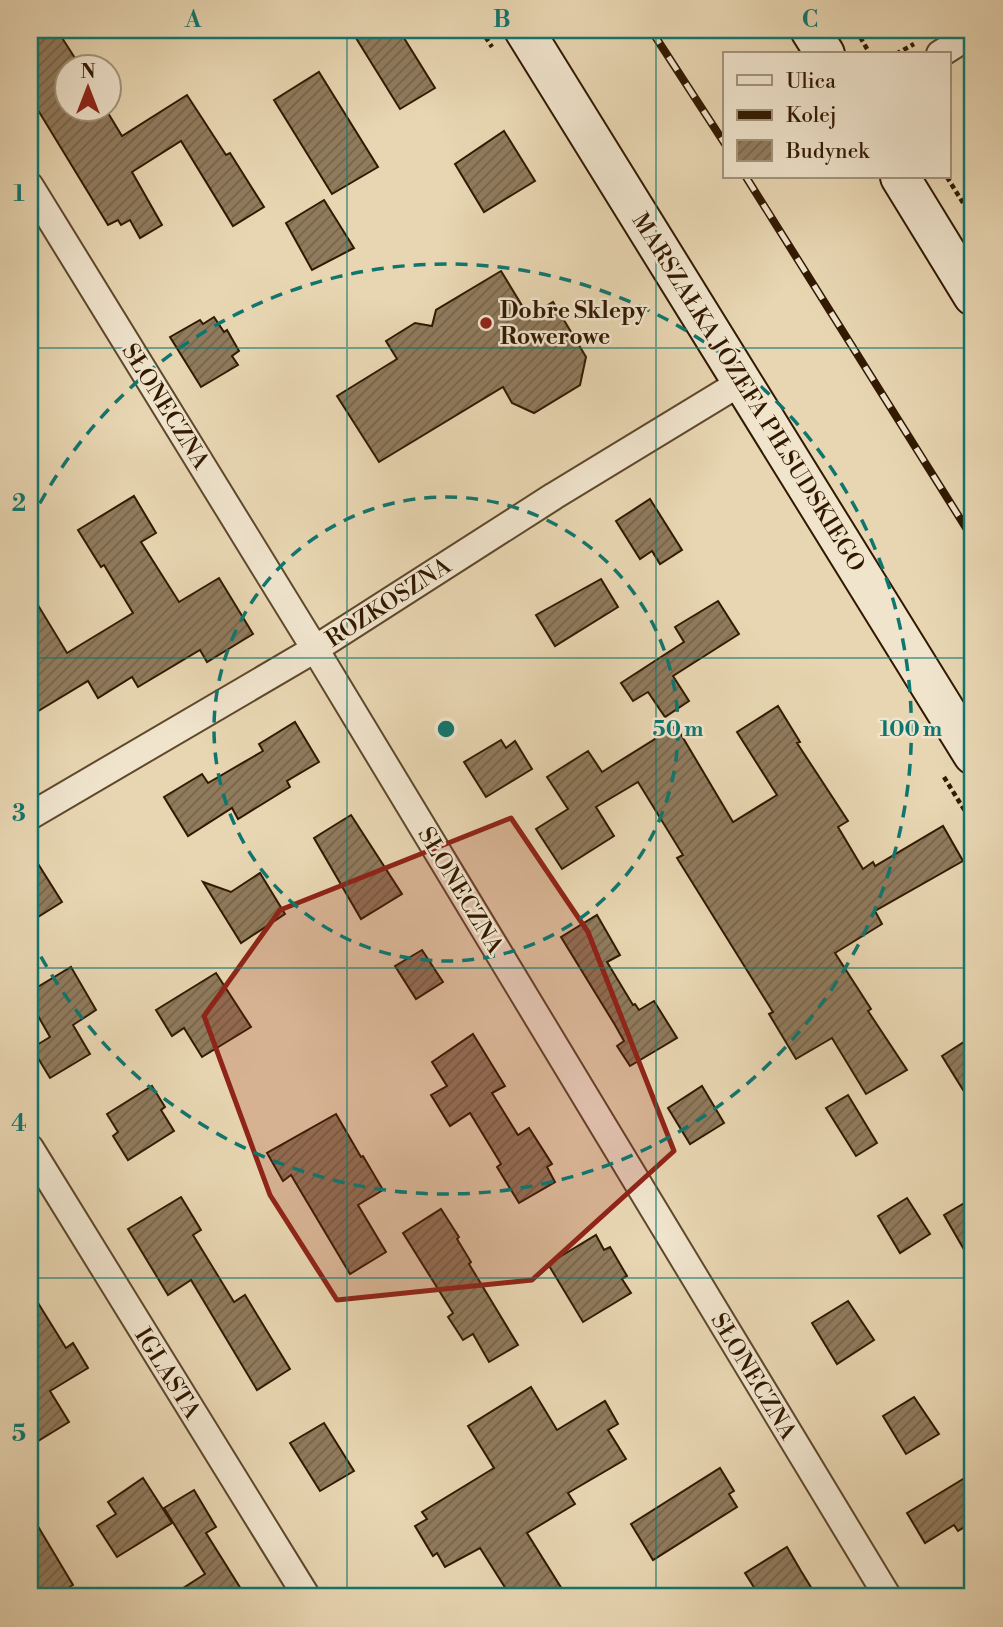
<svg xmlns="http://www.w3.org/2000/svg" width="1003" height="1627" font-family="'Libre Bodoni',serif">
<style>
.building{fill:url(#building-hatch);stroke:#311900;stroke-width:2}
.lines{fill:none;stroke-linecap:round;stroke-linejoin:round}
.street-casing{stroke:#5f482c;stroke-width:30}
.secondary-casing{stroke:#311900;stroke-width:42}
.path{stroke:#311900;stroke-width:4.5;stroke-dasharray:5 3.5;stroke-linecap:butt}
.street{stroke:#f0e4cd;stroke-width:26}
.secondary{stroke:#f0e4cd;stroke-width:38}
.rail-casing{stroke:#311900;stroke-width:8}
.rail{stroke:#f0e4cd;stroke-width:5;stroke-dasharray:16;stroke-linecap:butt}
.marked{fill:#8f2418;fill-opacity:0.2;stroke:#8f2418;stroke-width:5;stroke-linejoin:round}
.grid{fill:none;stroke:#0f766e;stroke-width:2;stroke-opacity:0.55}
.ring{fill:none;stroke:#0f766e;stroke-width:3.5;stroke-dasharray:12 9}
.poi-dot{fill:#8f2418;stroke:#f0e4cd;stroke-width:2.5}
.labels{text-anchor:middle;stroke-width:5;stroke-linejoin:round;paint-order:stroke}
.poi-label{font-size:23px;font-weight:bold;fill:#311900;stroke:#f0e4cd;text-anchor:start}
.street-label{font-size:23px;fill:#311900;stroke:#f0e4cd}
.centre{fill:#0f766e;stroke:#f0e4cd;stroke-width:3.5}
.ring-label{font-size:21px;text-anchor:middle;font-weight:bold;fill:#0f766e;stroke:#f0e4cd;stroke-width:5;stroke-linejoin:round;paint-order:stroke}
.neatline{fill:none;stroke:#0f766e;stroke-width:2.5}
.grid-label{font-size:23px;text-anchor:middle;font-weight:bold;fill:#0f766e}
</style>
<defs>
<pattern id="building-hatch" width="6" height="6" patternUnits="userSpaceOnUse" patternTransform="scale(1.75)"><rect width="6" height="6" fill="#907b5d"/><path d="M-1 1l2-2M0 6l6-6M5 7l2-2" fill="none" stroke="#76644a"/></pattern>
</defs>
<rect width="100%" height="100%" fill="#e8d6b2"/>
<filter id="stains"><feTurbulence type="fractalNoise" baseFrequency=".00286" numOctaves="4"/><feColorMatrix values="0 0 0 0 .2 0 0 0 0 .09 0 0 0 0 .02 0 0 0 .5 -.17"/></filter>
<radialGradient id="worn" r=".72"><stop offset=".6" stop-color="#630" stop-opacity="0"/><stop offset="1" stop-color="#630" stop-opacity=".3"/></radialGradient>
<g class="building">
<polygon points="30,30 57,30 80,66 66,66 66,108 105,108 122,136 187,95 226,155 230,153 264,207 233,226 181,141 132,172 162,225 140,238 130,220 121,225 118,220 108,225 30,97"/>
<polygon points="351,30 399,30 435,88 400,109"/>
<polygon points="319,72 378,167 332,194 274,100"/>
<polygon points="504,131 535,181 484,212 455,164"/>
<polygon points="324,200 354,248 312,270 286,223"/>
<polygon points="501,271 529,317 553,302 586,357 580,385 534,413 512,403 503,387 379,462 337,396 397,359 386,341 415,323 432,326 436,310"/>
<polygon points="214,317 224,332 227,330 239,351 232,356 238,365 201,387 170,337 200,320 203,324"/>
<polygon points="134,496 156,533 141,542 179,602 219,578 253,634 207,662 200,650 138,687 132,677 98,698 88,681 30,716 30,592 67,653 133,613 104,565 101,567 78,530"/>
<polygon points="650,499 682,550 660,564 652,551 640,559 616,521"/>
<polygon points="601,579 618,607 555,646 536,615"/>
<polygon points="718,601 739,634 673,676 689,701 665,717 648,692 633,701 621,683 684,642 675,627"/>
<polygon points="778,706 800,742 797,743 848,821 838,827 863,869 873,862 875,866 943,826 963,861 875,911 882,924 835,953 871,1009 868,1011 907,1070 866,1094 832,1038 796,1059 769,1014 773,1012 677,858 683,855 638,782 596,807 614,836 562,869 536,829 568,809 547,777 588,751 602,772 676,726 733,822 777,795 737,732"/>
<polygon points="295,722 319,762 287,781 290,787 238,819 232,808 188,836 164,797 202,774 208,783 263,751 259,744"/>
<polygon points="501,740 506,748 515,741 532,769 486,797 464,762"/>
<polygon points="351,815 402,894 361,919 314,838"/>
<polygon points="30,851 62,902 30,922"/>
<polygon points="260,873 285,914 241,943 203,882 231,892"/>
<polygon points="597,915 620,955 607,962 633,1005 635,1004 639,1010 654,1001 677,1038 630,1066 617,1046 624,1041 615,1025 561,937"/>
<polygon points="422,950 443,982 416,999 395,966"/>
<polygon points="71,967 96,1010 73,1025 90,1054 50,1078 32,1048 50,1037 33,1007 38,1004 31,991"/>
<polygon points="216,973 251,1027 202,1057 184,1028 172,1036 156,1010"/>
<polygon points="473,1034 505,1086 492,1093 518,1135 529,1128 552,1164 547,1167 555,1182 519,1203 497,1167 501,1164 470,1113 450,1126 431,1095 447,1086 432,1062"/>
<polygon points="973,1036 973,1106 942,1056"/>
<polygon points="152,1086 165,1107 161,1110 174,1131 128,1160 113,1136 118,1132 107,1114"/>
<polygon points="702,1086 724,1123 690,1144 668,1108"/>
<polygon points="848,1095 877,1143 856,1156 826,1108"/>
<polygon points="336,1114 361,1157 363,1156 383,1190 358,1205 386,1252 350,1274 291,1175 283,1181 267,1153"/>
<polygon points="181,1197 201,1230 193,1235 234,1302 245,1295 290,1369 257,1390 191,1280 168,1295 128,1229"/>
<polygon points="907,1198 930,1234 900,1253 878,1216"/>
<polygon points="973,1198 973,1265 944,1215"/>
<polygon points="441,1209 459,1237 457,1239 471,1262 469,1264 518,1345 489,1362 473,1334 463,1340 448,1317 453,1313 403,1233"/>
<polygon points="596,1235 604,1250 610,1247 627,1276 622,1279 631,1293 583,1322 548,1264"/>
<polygon points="30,1290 66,1348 73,1343 88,1368 50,1391 69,1422 30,1446"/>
<polygon points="848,1301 874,1340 837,1364 812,1323"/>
<polygon points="531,1387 557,1430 605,1401 618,1424 608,1430 626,1459 568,1493 575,1504 527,1533 567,1597 511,1597 480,1548 445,1567 437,1553 433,1556 415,1526 427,1519 422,1512 494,1468 468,1426"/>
<polygon points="914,1397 939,1434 906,1454 883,1416"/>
<polygon points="324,1423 354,1471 320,1491 290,1443"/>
<polygon points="720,1468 734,1491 729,1494 737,1507 653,1560 631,1524"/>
<polygon points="973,1473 973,1522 958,1531 954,1525 925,1543 907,1513"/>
<polygon points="143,1478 172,1523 117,1557 97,1526 116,1514 108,1502"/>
<polygon points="194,1490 216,1527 206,1533 246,1597 169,1597 205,1574 164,1508"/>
<polygon points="30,1513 73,1585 52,1597 30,1597"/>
<polygon points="787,1547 801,1571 817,1597 760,1597 745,1573"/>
</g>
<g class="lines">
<defs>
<g id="street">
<polyline points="940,54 973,33"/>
<polyline points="30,186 315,649 888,1597"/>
<polyline points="30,816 315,649 554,496 743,381"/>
<polyline points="30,1148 307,1597"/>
</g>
<g id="secondary">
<polyline points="524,30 973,755"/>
<polyline points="810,30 825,54"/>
<polyline points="900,177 973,296"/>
</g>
</defs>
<use href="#street" class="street-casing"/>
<use href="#secondary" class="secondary-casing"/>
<g class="path">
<polyline points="481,30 492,47"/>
<polyline points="856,30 870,54"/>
<polyline points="896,54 914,44"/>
<polyline points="947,177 973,219"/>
<polyline points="944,777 973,824"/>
</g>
<use href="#street" class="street"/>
<use href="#secondary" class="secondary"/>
<defs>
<g id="rail">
<polyline points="651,30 725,144"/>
<polyline points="746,177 973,539"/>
</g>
</defs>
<use href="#rail" class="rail-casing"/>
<use href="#rail" class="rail"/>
</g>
<path class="marked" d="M511 818 588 932 674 1151 532 1280 337 1300 270 1195 204 1016 280 910Z"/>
<path class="grid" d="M347 30V1597M656 30V1597M30 348H973M30 658H973M30 968H973M30 1278H973"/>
<g class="ring">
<circle cx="446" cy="729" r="232"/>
<path d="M30 522A465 465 0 1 1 30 936"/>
</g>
<circle class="poi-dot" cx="486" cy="323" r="7"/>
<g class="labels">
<g class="poi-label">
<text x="500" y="318">Dobre Sklepy<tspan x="500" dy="26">Rowerowe</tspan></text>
</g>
<g class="street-label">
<text transform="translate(749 392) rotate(58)" y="8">MARSZAŁKA JÓZEFA PIŁSUDSKIEGO</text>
<text transform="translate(166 406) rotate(58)" y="8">SŁONECZNA</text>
<text transform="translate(388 602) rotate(-33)" y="8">ROZKOSZNA</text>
<text transform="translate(461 890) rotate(59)" y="8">SŁONECZNA</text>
<text transform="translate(168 1373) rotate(58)" y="8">IGLASTA</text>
<text transform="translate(754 1376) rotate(59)" y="8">SŁONECZNA</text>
</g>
</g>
<circle cx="446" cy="729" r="10" class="centre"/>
<g class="ring-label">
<text x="678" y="736">50 m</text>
<text x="911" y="736">100 m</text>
</g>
<rect width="1003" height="1627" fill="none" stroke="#e8d6b2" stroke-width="77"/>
<rect x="723" y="52" width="228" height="126" fill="#f0e4cd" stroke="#a4937b" stroke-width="2"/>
<rect x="737" y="75" width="35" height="10" fill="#f0e4cd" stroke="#a4937b" stroke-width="2"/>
<text x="786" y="88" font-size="21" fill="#311900">Ulica</text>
<rect x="737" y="110" width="35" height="10" fill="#311900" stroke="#a4937b" stroke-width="2"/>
<text x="786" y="122" font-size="21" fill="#311900">Kolej</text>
<rect x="737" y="140" width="35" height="21" fill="url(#building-hatch)" stroke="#a4937b" stroke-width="2"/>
<text x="786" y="158" font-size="21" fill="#311900">Budynek</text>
<g transform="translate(88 88)"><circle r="33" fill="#f0e4cd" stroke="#a4937b" stroke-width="2"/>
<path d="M0-5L12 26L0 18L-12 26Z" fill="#8f2418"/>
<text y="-10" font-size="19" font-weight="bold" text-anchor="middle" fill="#311900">N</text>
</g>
<rect x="38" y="38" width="926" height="1550" class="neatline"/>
<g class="grid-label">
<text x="193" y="27">A</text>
<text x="502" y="27">B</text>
<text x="810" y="27">C</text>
<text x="19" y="201">1</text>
<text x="19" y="511">2</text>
<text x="19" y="821">3</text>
<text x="19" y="1131">4</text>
<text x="19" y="1441">5</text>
</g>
<rect width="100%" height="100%" filter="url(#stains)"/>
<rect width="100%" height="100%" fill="url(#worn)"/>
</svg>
